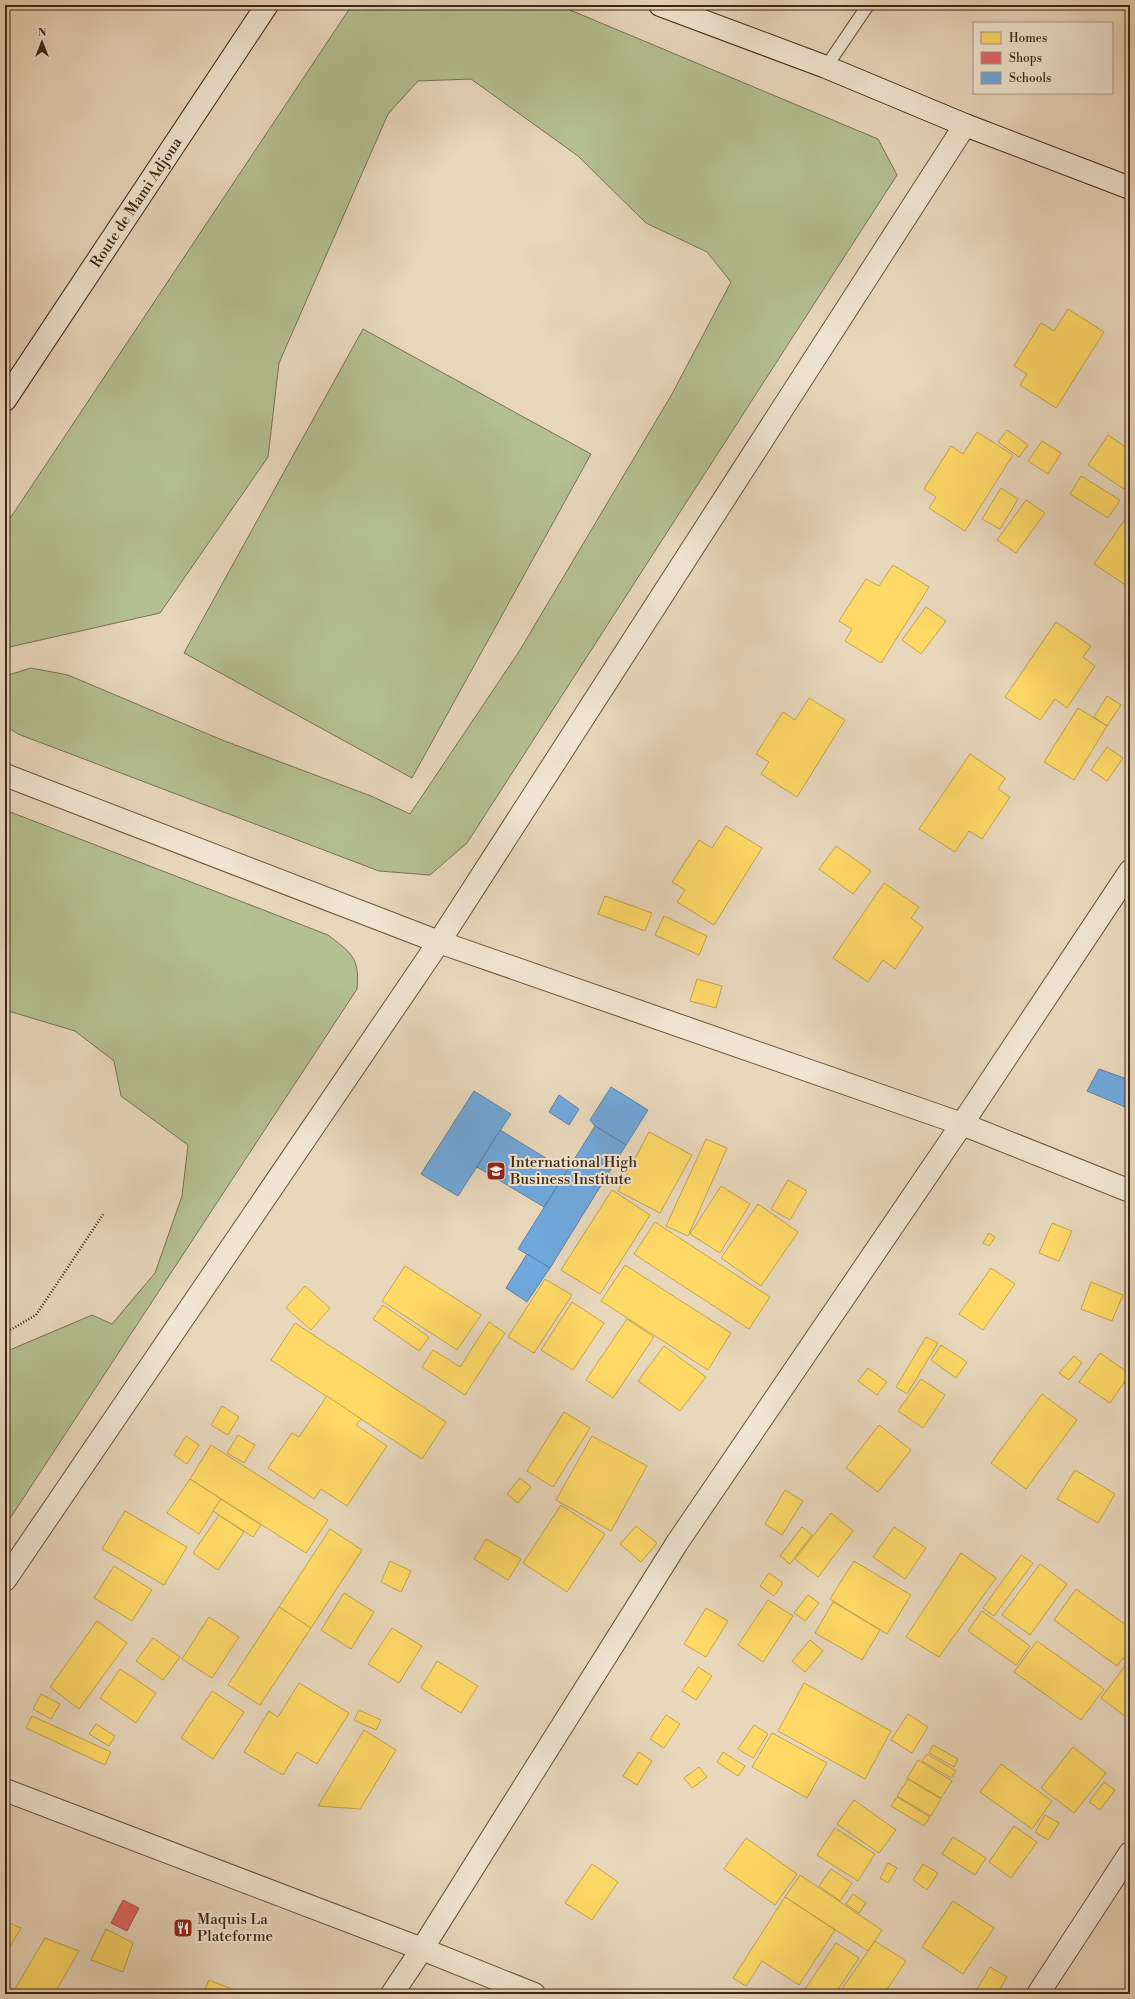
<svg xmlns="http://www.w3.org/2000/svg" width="1135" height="1999" font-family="'Libre Bodoni',serif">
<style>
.green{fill:#b4bf92;stroke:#787353}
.homes{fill:#ffd966;stroke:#c4a44d}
.shops{fill:#e06666;stroke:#af534d}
.schools{fill:#6fa8dc;stroke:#6081a0}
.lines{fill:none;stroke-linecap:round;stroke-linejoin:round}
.lane-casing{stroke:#67533e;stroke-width:14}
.street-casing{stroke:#67533e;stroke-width:24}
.secondary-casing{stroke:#3c2714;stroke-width:24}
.path{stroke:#3c2714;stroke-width:2.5;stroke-dasharray:1 2;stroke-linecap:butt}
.lane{stroke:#f0e5d3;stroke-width:12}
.street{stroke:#f0e5d3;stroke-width:22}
.secondary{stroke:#f0e5d3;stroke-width:22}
.labels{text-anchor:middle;stroke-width:4;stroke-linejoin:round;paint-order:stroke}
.street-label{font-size:15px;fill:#3c2714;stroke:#f0e5d3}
.poi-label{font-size:15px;fill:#3c2714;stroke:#f0e5d3;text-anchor:start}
</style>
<rect width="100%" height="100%" fill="#e8d7bb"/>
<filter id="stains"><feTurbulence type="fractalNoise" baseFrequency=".005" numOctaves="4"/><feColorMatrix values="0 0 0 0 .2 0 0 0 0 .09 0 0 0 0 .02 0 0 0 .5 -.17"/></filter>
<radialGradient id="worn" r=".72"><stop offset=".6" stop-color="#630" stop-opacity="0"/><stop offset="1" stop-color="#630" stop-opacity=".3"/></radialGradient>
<g class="green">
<polygon points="352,5 558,5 878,139 897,175 467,843 430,875 379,871 18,734 5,725 5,676 31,668 68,675 222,740 371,796 410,814 520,650 672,394 731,282 707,252 646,223 578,156 471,79 418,81 388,114 279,363 268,457 160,613 5,648 5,526"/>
<polygon points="363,329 591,454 412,778 184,653"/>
<path d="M5 810 328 935C351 953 360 957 357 989L5 1526V1352L92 1315 112 1324 155 1273 182 1196 188 1145 121 1096 114 1061 75 1031 5 1010Z"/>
</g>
<g class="homes">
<polygon points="1068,309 1104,332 1056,408 1020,385 1027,374 1014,366 1041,323 1054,331"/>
<polygon points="1007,430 1028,445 1019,457 998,442"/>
<polygon points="977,432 1013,455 965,531 929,508 936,497 924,489 951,446 963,454"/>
<polygon points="1108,435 1130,450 1130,480 1124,489 1088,465"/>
<polygon points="1042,441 1061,453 1048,474 1028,461"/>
<polygon points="1081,476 1120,500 1108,518 1070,494"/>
<polygon points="1001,488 1018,499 1000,529 982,519"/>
<polygon points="1026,500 1045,513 1016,553 997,540"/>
<polygon points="1130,512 1130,588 1094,564"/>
<polygon points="893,565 929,587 881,663 845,641 852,629 839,621 866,579 879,586"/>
<polygon points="926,607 946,621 921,654 902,640"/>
<polygon points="1056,622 1091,646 1083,657 1095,666 1067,708 1055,699 1040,720 1005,697"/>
<polygon points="1107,696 1121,705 1107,726 1094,717"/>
<polygon points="809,698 845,720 797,797 761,774 769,762 756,754 783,712 795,720"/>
<polygon points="1078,708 1107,726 1074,780 1044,762"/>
<polygon points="1107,747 1123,758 1107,781 1091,770"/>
<polygon points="970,754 1005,778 998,789 1010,797 982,839 969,831 955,852 919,829"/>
<polygon points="726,826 762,848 714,925 677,902 685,890 672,882 699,840 712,848"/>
<polygon points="836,846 871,871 853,894 819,869"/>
<polygon points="884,883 919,907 911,918 923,927 895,969 883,960 868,982 833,958"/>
<polygon points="605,896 652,913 645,931 598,914"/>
<polygon points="664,916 707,936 699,955 655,935"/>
<polygon points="697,979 722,986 716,1008 690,1001"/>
<polygon points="649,1132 692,1155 660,1213 618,1191"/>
<polygon points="706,1139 727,1148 688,1236 666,1226"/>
<polygon points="788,1180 807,1191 790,1220 771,1209"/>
<polygon points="721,1186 750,1204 720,1253 690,1234"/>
<polygon points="612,1190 650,1215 600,1294 561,1270"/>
<polygon points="758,1204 798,1232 761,1286 721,1258"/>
<polygon points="655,1222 770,1297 749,1329 634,1254"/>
<polygon points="1052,1223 1072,1231 1059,1261 1039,1253"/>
<polygon points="989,1233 995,1237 989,1246 983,1243"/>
<polygon points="625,1265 731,1333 708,1370 601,1301"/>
<polygon points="405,1266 481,1315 457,1350 382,1301"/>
<polygon points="991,1268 1015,1284 983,1330 959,1314"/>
<polygon points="545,1279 572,1295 534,1353 508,1337"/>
<polygon points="1091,1282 1123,1295 1112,1321 1081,1309"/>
<polygon points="305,1286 330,1308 311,1330 286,1308"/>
<polygon points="572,1302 604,1323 573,1370 541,1350"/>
<polygon points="383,1305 429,1337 419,1351 373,1319"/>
<polygon points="627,1319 654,1337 613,1398 586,1380"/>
<polygon points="489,1322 505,1333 465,1395 422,1367 433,1350 460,1367"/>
<polygon points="295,1323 446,1422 422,1459 271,1360"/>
<polygon points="926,1337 938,1343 907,1394 896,1387"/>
<polygon points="941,1345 967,1362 956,1378 931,1360"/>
<polygon points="664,1346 706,1377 680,1411 638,1381"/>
<polygon points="1100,1353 1130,1374 1110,1403 1079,1382"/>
<polygon points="1074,1356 1082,1363 1069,1380 1059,1373"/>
<polygon points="868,1368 887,1382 877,1395 858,1381"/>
<polygon points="921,1379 945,1395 923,1428 898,1411"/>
<polygon points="1042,1394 1077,1420 1026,1489 991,1463"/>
<polygon points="327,1396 361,1419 356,1425 387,1446 347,1506 321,1489 314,1499 268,1468 292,1433 299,1437"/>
<polygon points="222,1406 239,1417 228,1435 211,1425"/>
<polygon points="564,1412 590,1428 553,1487 527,1471"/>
<polygon points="879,1425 911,1450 878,1492 846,1468"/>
<polygon points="238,1435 255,1445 244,1463 227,1453"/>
<polygon points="186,1436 199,1445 187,1464 174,1455"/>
<polygon points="592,1436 647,1466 611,1531 556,1500"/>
<polygon points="211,1445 328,1520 306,1553 190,1479"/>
<polygon points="1075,1470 1115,1494 1098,1523 1057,1499"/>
<polygon points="520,1478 531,1487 518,1503 507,1494"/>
<polygon points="190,1479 221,1499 199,1534 167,1513"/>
<polygon points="785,1490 803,1501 782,1535 765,1524"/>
<polygon points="221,1499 261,1525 253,1537 213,1511"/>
<polygon points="561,1505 605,1534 567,1592 523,1563"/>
<polygon points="125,1511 187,1547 164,1585 102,1549"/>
<polygon points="831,1513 853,1531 818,1577 795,1559"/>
<polygon points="219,1515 244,1532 218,1570 193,1553"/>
<polygon points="636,1526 657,1543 641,1562 620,1544"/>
<polygon points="802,1527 812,1535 790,1564 780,1556"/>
<polygon points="894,1527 926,1548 905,1579 873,1557"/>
<polygon points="330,1529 362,1550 311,1628 279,1607"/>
<polygon points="486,1539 521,1559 508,1580 474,1559"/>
<polygon points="961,1553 996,1578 939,1657 906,1637"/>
<polygon points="1021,1555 1033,1563 994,1616 983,1608"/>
<polygon points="390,1561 411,1571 401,1592 381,1582"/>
<polygon points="854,1561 911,1595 887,1634 830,1599"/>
<polygon points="1040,1564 1067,1584 1030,1635 1002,1615"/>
<polygon points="114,1566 152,1590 132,1621 94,1598"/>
<polygon points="769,1573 783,1583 774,1596 760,1586"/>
<polygon points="1076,1589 1130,1628 1130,1663 1123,1658 1117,1666 1054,1620"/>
<polygon points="344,1593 374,1612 351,1649 321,1630"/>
<polygon points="808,1595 819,1603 805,1621 794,1613"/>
<polygon points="768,1600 793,1616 763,1662 738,1645"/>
<polygon points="833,1602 880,1630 862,1660 815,1633"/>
<polygon points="279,1607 311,1628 260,1705 228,1685"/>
<polygon points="706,1608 728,1621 706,1657 684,1644"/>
<polygon points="982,1611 1030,1646 1016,1665 968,1631"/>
<polygon points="209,1617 239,1637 212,1678 182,1659"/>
<polygon points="97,1621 127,1643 79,1709 50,1687"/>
<polygon points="392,1628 422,1646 399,1683 368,1664"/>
<polygon points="153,1638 180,1657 163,1680 136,1661"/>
<polygon points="810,1640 823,1651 805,1672 792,1661"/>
<polygon points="1037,1641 1104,1689 1081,1720 1014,1672"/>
<polygon points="437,1661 478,1686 461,1713 421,1688"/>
<polygon points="1125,1666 1130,1670 1130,1711 1126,1717 1101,1698"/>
<polygon points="698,1667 712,1676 696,1700 682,1691"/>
<polygon points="120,1669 156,1693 136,1723 100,1698"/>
<polygon points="299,1683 349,1713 317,1764 297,1752 283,1775 244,1752 269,1711 278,1717"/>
<polygon points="804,1683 891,1731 865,1779 778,1731"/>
<polygon points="212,1691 244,1712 213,1759 181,1738"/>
<polygon points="41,1694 60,1704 51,1719 33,1709"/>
<polygon points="359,1710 381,1720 376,1730 354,1720"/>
<polygon points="908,1714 928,1727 912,1753 891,1740"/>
<polygon points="666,1715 680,1724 664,1748 650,1739"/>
<polygon points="32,1716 111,1752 105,1765 26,1728"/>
<polygon points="96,1724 115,1736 109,1746 89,1734"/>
<polygon points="754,1725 768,1734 753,1758 738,1749"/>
<polygon points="364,1730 396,1750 360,1809 318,1806"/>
<polygon points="772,1733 827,1763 807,1798 752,1767"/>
<polygon points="933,1745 958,1759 954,1767 929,1753"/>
<polygon points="1073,1747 1106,1773 1074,1813 1041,1788"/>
<polygon points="639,1752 652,1761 637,1785 623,1776"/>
<polygon points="723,1752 745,1766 738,1776 717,1762"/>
<polygon points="927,1754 956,1771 951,1778 922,1761"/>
<polygon points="918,1760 952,1781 941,1798 907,1778"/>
<polygon points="1001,1764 1052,1801 1032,1829 980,1792"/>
<polygon points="699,1767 707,1777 692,1788 684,1778"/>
<polygon points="908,1779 941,1799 931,1816 897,1796"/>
<polygon points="1104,1782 1115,1790 1100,1810 1089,1802"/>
<polygon points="897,1797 930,1817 924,1826 891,1806"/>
<polygon points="854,1800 896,1830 879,1853 837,1824"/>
<polygon points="1045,1815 1059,1823 1048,1840 1035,1832"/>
<polygon points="1014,1826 1037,1842 1011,1878 989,1862"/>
<polygon points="835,1828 875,1854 858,1881 817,1855"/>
<polygon points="953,1837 986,1858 975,1875 942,1854"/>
<polygon points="746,1838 797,1874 775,1905 724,1869"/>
<polygon points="888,1863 897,1868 888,1883 880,1878"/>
<polygon points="592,1864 618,1882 592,1920 565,1903"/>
<polygon points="923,1864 938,1873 927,1890 913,1880"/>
<polygon points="831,1869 852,1883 840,1901 819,1886"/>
<polygon points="800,1875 882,1930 868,1951 785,1897"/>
<polygon points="853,1894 866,1903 859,1913 846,1904"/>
<polygon points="785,1897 835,1930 799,1985 762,1961 746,1986 733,1978"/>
<polygon points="953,1901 994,1928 963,1974 922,1947"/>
<polygon points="5,1921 21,1928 5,1955"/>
<polygon points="106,1929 133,1943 123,1972 91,1960"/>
<polygon points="45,1938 79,1951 54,1994 12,1994"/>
<polygon points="875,1941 906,1961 884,1994 839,1993"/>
<polygon points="836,1943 859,1958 835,1994 813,1994 805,1989"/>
<polygon points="990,1967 1007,1977 997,1994 974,1994"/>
<polygon points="209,1980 237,1991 236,1994 203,1994"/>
</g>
<polygon class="shops" points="123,1900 139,1908 127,1931 111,1923"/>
<g class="schools">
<polygon points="1099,1069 1130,1080 1130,1109 1087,1091"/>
<polygon points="611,1087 648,1110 626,1145 595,1126 590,1120"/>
<polygon points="474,1091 511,1114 458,1196 421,1174"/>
<polygon points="559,1095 579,1109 569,1125 549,1112"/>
<polygon points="595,1126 626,1145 550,1268 518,1249"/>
<polygon points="500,1130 567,1171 544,1207 477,1167"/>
<polygon points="527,1254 550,1268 527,1302 506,1288"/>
</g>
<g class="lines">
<defs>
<polyline id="lane" points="826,67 868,5"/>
<g id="street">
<polyline points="5,775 439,942 962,1124 1130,1191"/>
<polyline points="5,1580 439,942 965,125"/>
<polyline points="5,1790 422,1949 534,1994"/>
<polyline points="392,1994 422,1949 677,1543 962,1124 1130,871"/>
<polyline points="1038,1994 1130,1853"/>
</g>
<g id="secondary">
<polyline points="660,5 826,67 965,125 1130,188"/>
<path id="s1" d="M5 400 267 5"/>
</g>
</defs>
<use href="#lane" class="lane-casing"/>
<use href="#street" class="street-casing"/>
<use href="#secondary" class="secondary-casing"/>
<polyline class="path" points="5,1333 36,1315 104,1213"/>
<use href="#lane" class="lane"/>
<use href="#street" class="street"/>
<use href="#secondary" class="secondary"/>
</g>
<defs>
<symbol id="university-square" viewBox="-11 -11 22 22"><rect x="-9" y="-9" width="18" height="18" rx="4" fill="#8f2418" stroke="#f0e5d3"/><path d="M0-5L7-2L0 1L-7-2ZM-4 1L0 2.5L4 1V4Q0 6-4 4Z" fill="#fff"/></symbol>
<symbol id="restaurant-square" viewBox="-11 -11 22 22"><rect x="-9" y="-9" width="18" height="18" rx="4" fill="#8f2418" stroke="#f0e5d3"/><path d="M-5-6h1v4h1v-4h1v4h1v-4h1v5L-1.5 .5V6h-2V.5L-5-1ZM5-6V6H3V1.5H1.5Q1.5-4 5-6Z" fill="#fff"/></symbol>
</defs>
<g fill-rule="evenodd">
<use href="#university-square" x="485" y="1160" width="22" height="22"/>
<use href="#restaurant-square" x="172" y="1917" width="22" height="22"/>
</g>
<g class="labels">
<g class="street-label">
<text dy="5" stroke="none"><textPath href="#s1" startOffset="237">Route de Mami Adjoua</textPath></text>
</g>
<g class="poi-label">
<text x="510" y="1167">International High<tspan x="510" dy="17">Business Institute</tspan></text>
<text x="197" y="1924">Maquis La<tspan x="197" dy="17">Plateforme</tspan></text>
</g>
</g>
<rect width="1135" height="1999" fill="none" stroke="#e8d7bb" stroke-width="20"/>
<rect x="6" y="6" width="1123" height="1987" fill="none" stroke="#3c2714" stroke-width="2"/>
<rect x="10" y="10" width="1115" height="1979" fill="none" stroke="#3c2714"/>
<rect x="973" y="22" width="140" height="72" fill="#f0e5d3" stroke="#a89987"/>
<rect x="981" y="32" width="20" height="12" fill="#ffd966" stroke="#a89987"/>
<text x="1009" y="42" font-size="12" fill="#3c2714">Homes</text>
<rect x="981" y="52" width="20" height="12" fill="#e06666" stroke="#a89987"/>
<text x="1009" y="62" font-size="12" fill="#3c2714">Shops</text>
<rect x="981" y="72" width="20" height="12" fill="#6fa8dc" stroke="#a89987"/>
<text x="1009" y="82" font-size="12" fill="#3c2714">Schools</text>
<g transform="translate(42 42)" stroke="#f0e5d3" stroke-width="3" paint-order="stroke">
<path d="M0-3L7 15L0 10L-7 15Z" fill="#3c2714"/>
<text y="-6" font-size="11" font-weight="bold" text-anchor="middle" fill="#3c2714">N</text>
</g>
<rect width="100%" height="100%" filter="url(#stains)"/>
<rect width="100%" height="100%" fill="url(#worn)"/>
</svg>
